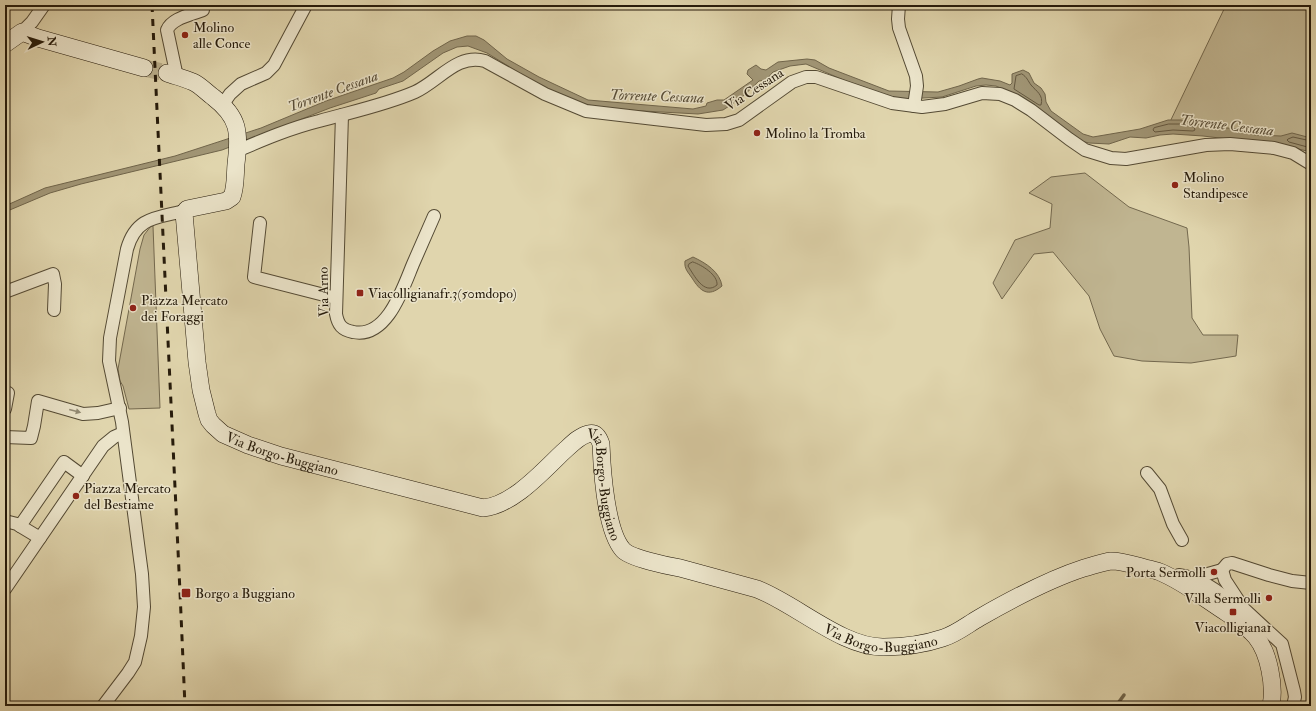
<svg xmlns="http://www.w3.org/2000/svg" width="1316" height="711" font-family="'IM FELL Double Pica',serif">
<style>
.green{fill:#c0b591;stroke:#73684e}
.water{fill:#a19676;stroke:#70654b}
.lines{fill:none;stroke-linecap:round;stroke-linejoin:round}
.shore{stroke:#645840;stroke-width:1}
.stream{stroke:#70654b;stroke-width:3.5}
.secondary-tunnel{stroke:#bbb08d;stroke-width:17;stroke-dasharray:17 8;stroke-linecap:butt}
.street-casing{stroke:#544a34;stroke-width:14}
.secondary-casing{stroke:#261b0b;stroke-width:18}
.street{stroke:#ebe4ca;stroke-width:12}
.secondary{stroke:#ebe4ca;stroke-width:17}
.rail{stroke:#261b0b;stroke-width:3;stroke-dasharray:7 7;stroke-linecap:butt}
.oneway{fill:#928a74}
.poi-dot{fill:#8f2418;stroke:#ebe4ca;stroke-width:1.5}
.labels{text-anchor:middle;stroke-width:3;stroke-linejoin:round;paint-order:stroke}
.poi-label{font-size:14px;fill:#261b0b;stroke:#ebe4ca;text-anchor:start}
.street-label{font-size:14px;fill:#261b0b;stroke:#ebe4ca}
.water-label{font-size:15px;font-style:italic;fill:#574c36;stroke:#ebe4ca}
</style>
<rect width="100%" height="100%" fill="#e0d5ad"/>
<filter id="stains"><feTurbulence type="fractalNoise" baseFrequency=".005" numOctaves="4"/><feColorMatrix values="0 0 0 0 .2 0 0 0 0 .09 0 0 0 0 .02 0 0 0 .5 -.17"/></filter>
<radialGradient id="worn" r=".72"><stop offset=".6" stop-color="#630" stop-opacity="0"/><stop offset="1" stop-color="#630" stop-opacity=".3"/></radialGradient>
<g class="green">
<polygon points="1226,5 1311,5 1311,140 1295,143 1168,126"/>
<polygon points="1085,173 1129,207 1187,228 1189,247 1192,318 1203,335 1238,335 1236,356 1191,363 1142,361 1114,356 1100,329 1089,296 1053,252 1034,254 1002,299 993,283 1015,240 1050,228 1052,204 1029,193 1051,177"/>
<polygon points="151,226 153,226 160,408 129,409 123,386 120,381 118,369 140,249 144,235"/>
</g>
<g class="water">
<polygon points="467,36 476,36 484,40 507,59 539,77 588,100 693,109 706,106 707,103 717,100 724,100 753,80 747,74 748,70 756,65 761,69 766,70 778,62 807,59 815,60 829,68 889,91 938,92 959,86 978,79 982,78 1000,81 1010,85 1012,83 1012,74 1023,70 1029,73 1034,83 1041,88 1045,94 1046,102 1051,111 1083,134 1093,137 1140,129 1168,120 1181,120 1206,126 1238,129 1255,135 1281,136 1292,133 1311,138 1311,152 1286,146 1203,136 1173,134 1160,135 1146,138 1130,137 1109,144 1089,143 1081,141 1009,92 996,86 986,85 976,86 942,97 905,99 885,96 865,89 806,64 790,66 773,72 766,80 759,81 740,99 723,110 698,114 607,109 584,104 539,85 487,53 468,46 457,47 443,53 403,81 379,89 376,93 330,108 222,150 81,184 50,193 5,212 5,206 45,188 175,156 261,128 326,101 393,78 404,72 433,51 450,41"/>
<path d="M693 257C706 263 720 272 722 286 708 298 700 291 692 278 688 272 684 269 685 261Z"/>
</g>
<g class="lines">
<g class="shore">
<path d="M1022 74C1027 77 1028 81 1031 85 1036 91 1044 95 1041 105H1039L1014 89 1016 76Z"/>
<polygon points="1169,124 1180,124 1194,127 1195,130 1193,131 1173,130 1155,132 1153,130 1154,128"/>
<polyline points="1311,141 1293,137 1288,139 1287,140 1289,142 1311,148"/>
<path d="M693 262C702 265 718 275 717 285 704 296 694 275 688 266L689 264Z"/>
</g>
<polyline class="stream" points="1116,706 1124,695"/>
<polyline class="secondary-tunnel" points="144,68 167,73"/>
<defs>
<g id="street">
<polyline points="899,5 898,19 899,28 916,76 917,86 914,106"/>
<polyline points="22,32 32,22 44,5"/>
<path d="M177 77 167 30C172 18 191 15 203 10"/>
<polyline points="223,104 230,94 241,84 266,73 274,65 306,5"/>
<path d="M342 115 336 314C338 325 342 330 353 332 387 339 403 288 413 264 420 248 427 232 434 216"/>
<path d="M239 150C265 139 291 128 319 121 351 112 385 105 415 92 439 81 457 53 485 61L545 94 586 111 706 125 726 124 739 120 792 82 806 77H816L892 103 922 107 945 104 982 93 1000 94 1015 100 1031 110 1069 139 1085 150 1111 158 1126 159 1206 145 1230 144 1274 148 1293 153 1311 164"/>
<polyline points="260,223 254,277 336,298"/>
<polyline points="5,292 53,274 55,284 54,310"/>
<polyline points="5,409 8,393"/>
<polyline points="5,437 31,438 34,426 38,401 83,414 98,413 120,408"/>
<polyline points="1147,473 1160,489 1173,524 1182,540"/>
<polyline points="5,521 17,524 20,526"/>
<polyline points="40,538 20,526 64,462 83,476"/>
<polyline points="1222,570 1225,580 1244,609 1282,644 1294,691 1295,697 1293,706"/>
<polyline points="1222,570 1227,564 1232,563 1269,575 1292,581 1311,583"/>
<polyline points="1195,578 1204,575 1222,570"/>
<path d="M1175 579 1179 575C1202 578 1223 594 1239 610"/>
<polyline points="5,589 103,446 114,437 123,433"/>
<path d="M103 706 128 673 135 662 141 636 144 607 142 574 122 422 109 361 110 338 127 249C136 217 156 218 184 211"/>
</g>
<g id="secondary">
<polyline points="5,44 22,32 38,38 144,68"/>
<path id="s1" d="M167 73C175 76 184 78 193 82 200 85 206 92 213 97 239 117 240 132 236 164 235 175 236 186 232 197L226 201 187 209 184 213 197 362 201 390 207 414 209 420 213 425 223 434 248 445 281 456 483 508C513 505 542 472 563 452 570 446 579 436 588 434 596 432 599 438 601 444 602 470 606 531 623 550 630 558 668 566 680 568 706 575 731 582 757 589 796 604 843 648 884 647 903 647 925 644 943 638 956 634 967 625 979 618 1012 599 1047 580 1084 568 1093 566 1102 562 1111 561 1123 561 1134 565 1145 568 1150 569 1155 570 1160 572 1184 582 1205 599 1227 613 1237 620 1248 627 1256 637 1269 653 1275 686 1271 706"/>
</g>
</defs>
<use href="#street" class="street-casing"/>
<use href="#secondary" class="secondary-casing"/>
<use href="#street" class="street"/>
<use href="#secondary" class="secondary"/>
<polyline class="rail" points="152,5 180,592 185,706"/>
</g>
<defs><path id="oneway-solid" d="M-6-.8H1V-3.2L6.5 0L1 3.2V.8H-6Z"/></defs>
<use class="oneway" href="#oneway-solid" transform="translate(75 411) rotate(15)"/>
<g class="poi-dot">
<circle cx="185" cy="35" r="4"/>
<circle cx="757" cy="133" r="4"/>
<circle cx="1175" cy="185" r="4"/>
<rect x="356" y="289" width="8" height="8" rx="2"/>
<circle cx="133" cy="308" r="4"/>
<circle cx="76" cy="496" r="4"/>
<circle cx="1214" cy="572" r="4"/>
<rect x="181" y="588" width="10" height="10" rx="2"/>
<circle cx="1269" cy="598" r="4"/>
<rect x="1229" y="608" width="8" height="8" rx="2"/>
</g>
<g class="labels">
<g class="poi-label">
<text x="193" y="32">Molino<tspan x="193" dy="16">alle Conce</tspan></text>
<text x="765" y="138">Molino la Tromba</text>
<text x="1183" y="182">Molino<tspan x="1183" dy="16">Standipesce</tspan></text>
<text x="368" y="298">Viacolligianafr.3(50mdopo)</text>
<text x="141" y="305">Piazza Mercato<tspan x="141" dy="16">dei Foraggi</tspan></text>
<text x="84" y="493">Piazza Mercato<tspan x="84" dy="16">del Bestiame</tspan></text>
<text x="1206" y="577" text-anchor="end">Porta Sermolli</text>
<text x="195" y="598">Borgo a Buggiano</text>
<text x="1261" y="603" text-anchor="end">Villa Sermolli</text>
<text x="1233" y="632" text-anchor="middle">Viacolligiana1</text>
</g>
<g class="street-label">
<text transform="translate(754 89) rotate(-33)" y="5">Via Cessana</text>
<text transform="translate(323 292) rotate(-91)" y="5">Via Arno</text>
<text dy="5" stroke="none"><textPath href="#s1" startOffset="505">Via Borgo-Buggiano</textPath></text>
<text dy="5" stroke="none"><textPath href="#s1" startOffset="901">Via Borgo-Buggiano</textPath></text>
<text dy="5" stroke="none"><textPath href="#s1" startOffset="1248">Via Borgo-Buggiano</textPath></text>
</g>
<g class="water-label">
<text transform="translate(333 91) rotate(-20)" y="5">Torrente Cessana</text>
<text transform="translate(657 96) rotate(2)" y="5">Torrente Cessana</text>
<text transform="translate(1227 125) rotate(7)" y="5">Torrente Cessana</text>
</g>
</g>
<rect width="1316" height="711" fill="none" stroke="#e0d5ad" stroke-width="20"/>
<rect x="6" y="6" width="1304" height="699" fill="none" stroke="#261b0b" stroke-width="2"/>
<rect x="10" y="10" width="1296" height="691" fill="none" stroke="#261b0b"/>
<g transform="translate(42 42) rotate(86)" stroke="#ebe4ca" stroke-width="3" paint-order="stroke">
<path d="M0-3L7 15L0 10L-7 15Z" fill="#261b0b"/>
<text y="-6" font-size="11" font-weight="bold" text-anchor="middle" fill="#261b0b">N</text>
</g>
<rect width="100%" height="100%" filter="url(#stains)"/>
<rect width="100%" height="100%" fill="url(#worn)"/>
</svg>
